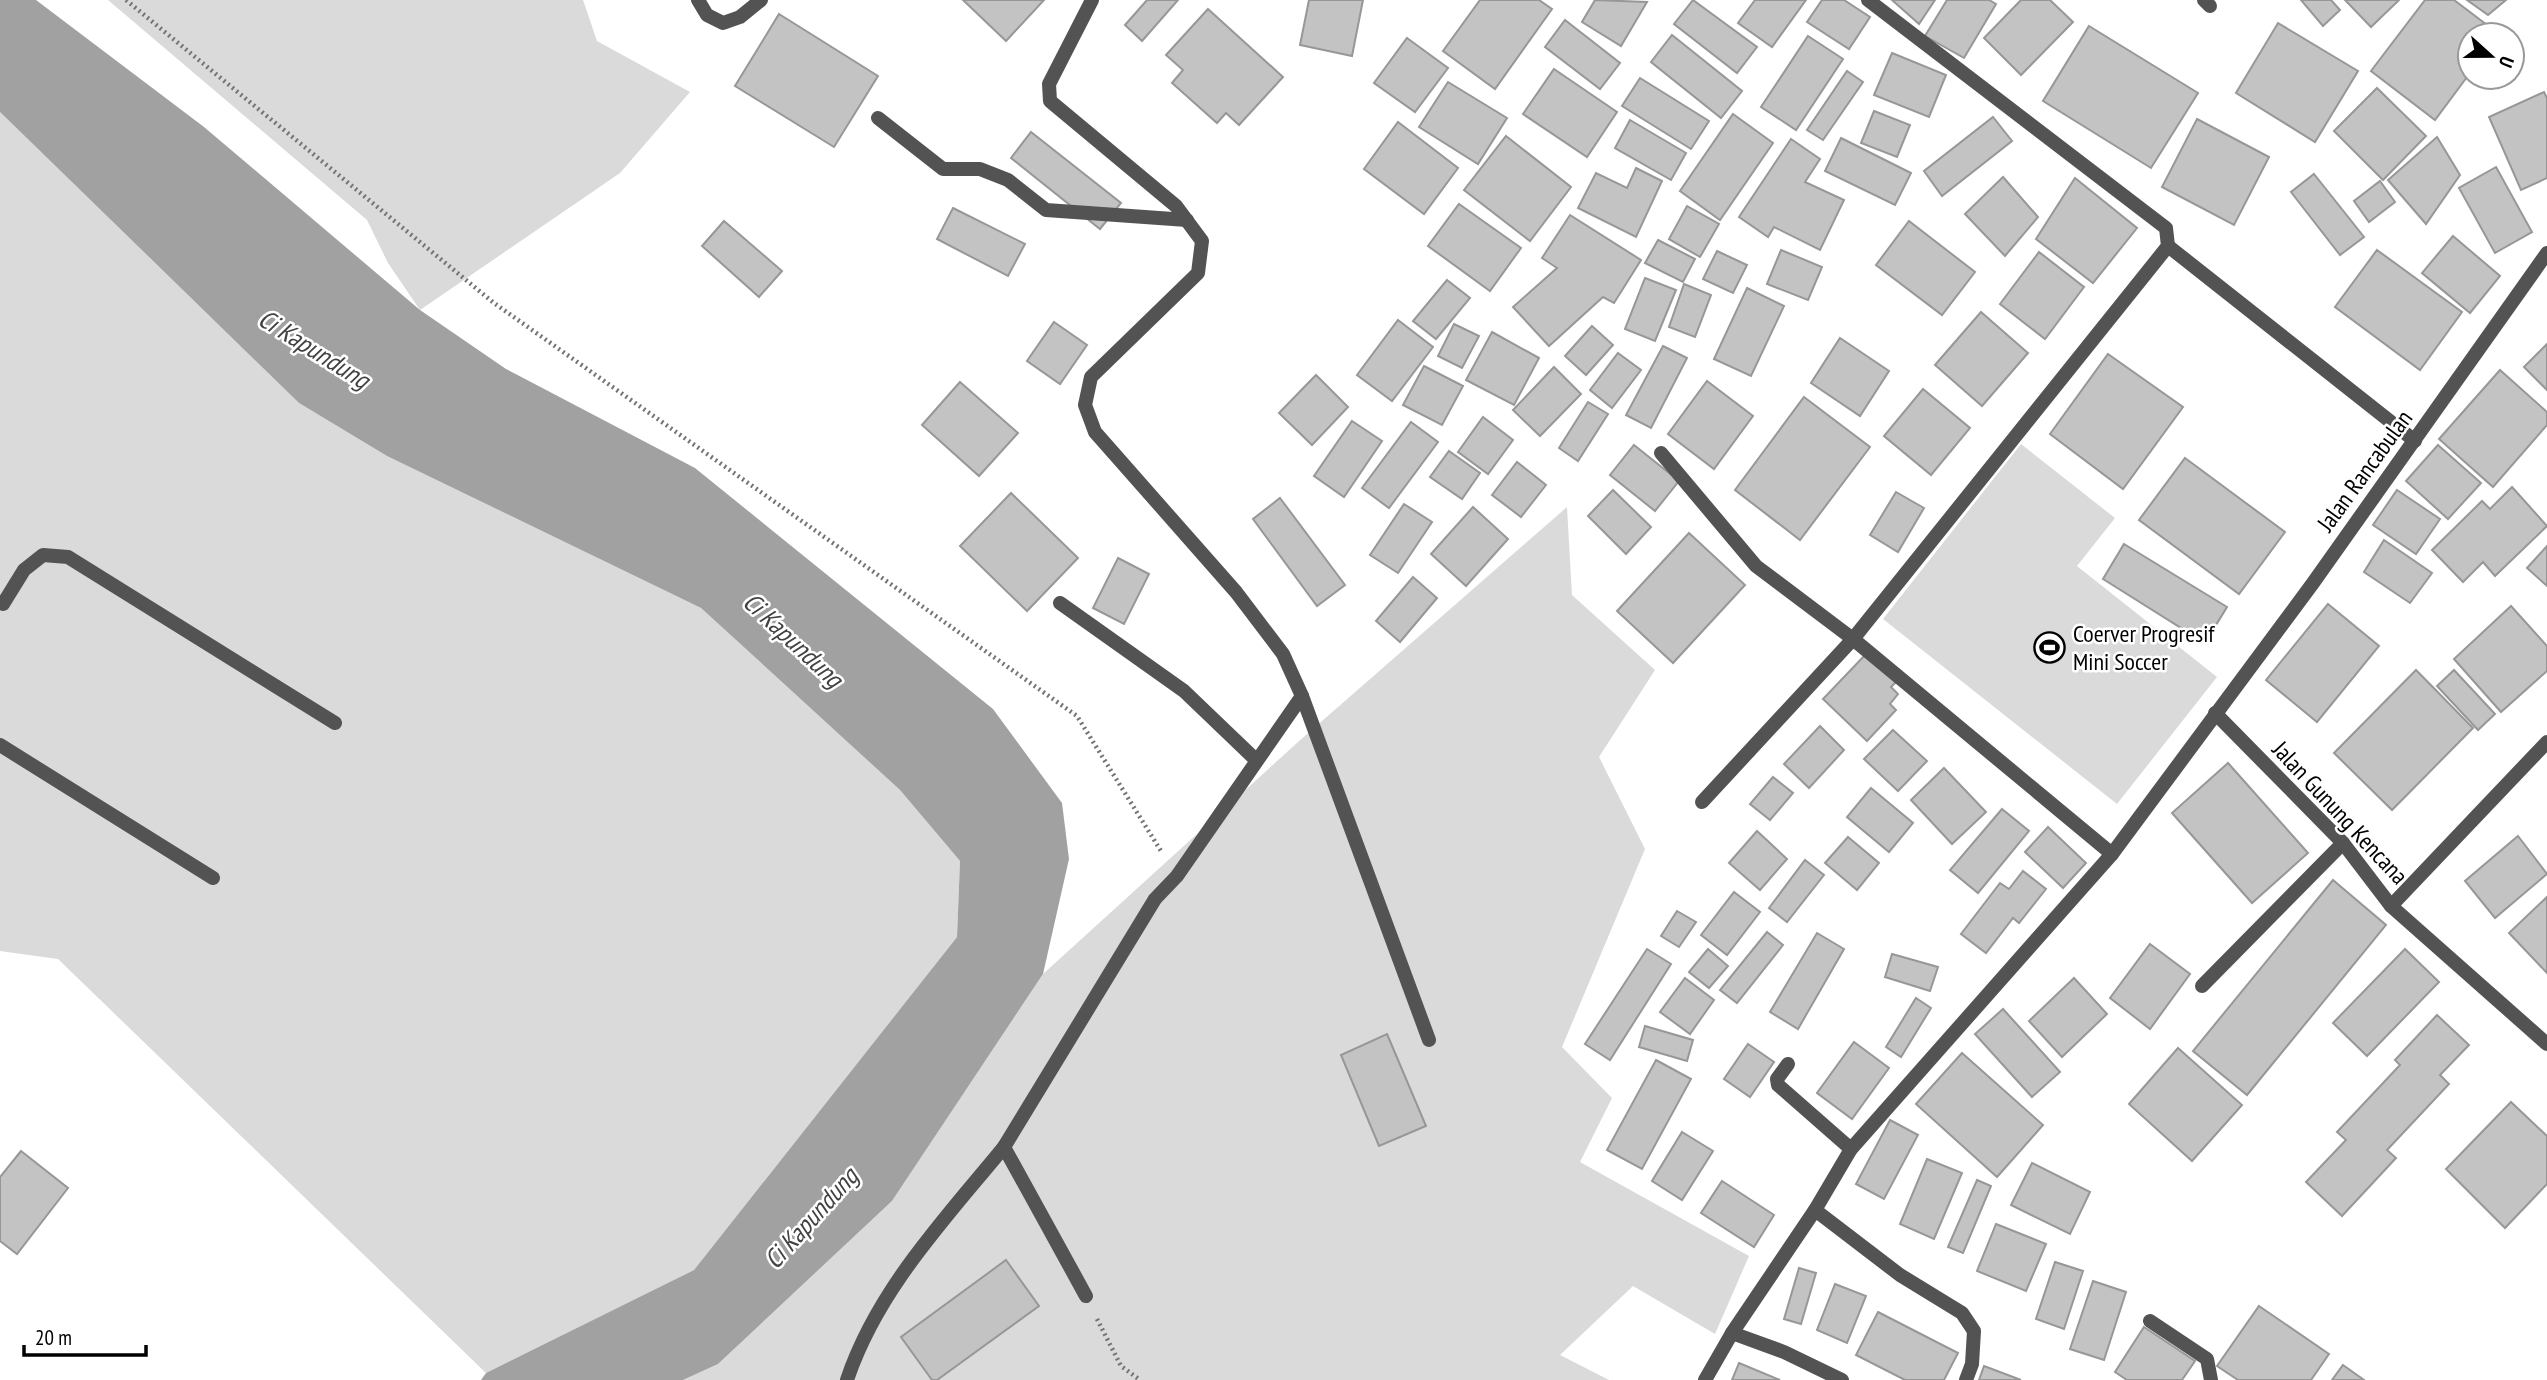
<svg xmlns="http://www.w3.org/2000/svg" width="2547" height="1380" font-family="'PT Sans Narrow',sans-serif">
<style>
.green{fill:#dadada}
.water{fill:#a1a1a1}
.building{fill:#c3c3c3;stroke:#979797;stroke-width:2}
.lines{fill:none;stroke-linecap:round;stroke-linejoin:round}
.path{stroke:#757575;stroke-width:4.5;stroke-dasharray:2 3.5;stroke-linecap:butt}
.lane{stroke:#535353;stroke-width:14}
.street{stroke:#535353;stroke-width:14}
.labels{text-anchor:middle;stroke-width:5;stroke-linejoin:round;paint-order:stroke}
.street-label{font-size:24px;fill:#000;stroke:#fff}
.poi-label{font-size:24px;fill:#000;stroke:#fff;text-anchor:start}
.water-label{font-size:26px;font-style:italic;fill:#424242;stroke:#fff}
</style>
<rect width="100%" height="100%" fill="#fff"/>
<g class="green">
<polygon points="108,0 583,0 597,41 690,92 620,173 420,310 388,263 367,220"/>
<polygon points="0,112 299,403 387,456 701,608 900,790 960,861 957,937 694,1270 486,1373 58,959 0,951"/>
<polygon points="2021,444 2115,518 2077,566 2217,677 2117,804 1883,619"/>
<polygon points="1567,507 1572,595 1655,670 1599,757 1645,849 1562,1047 1612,1098 1580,1162 1749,1256 1715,1334 1633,1286 1560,1355 1609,1380 683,1380 718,1364 892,1201 1043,974 1298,742"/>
</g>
<polygon class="water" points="0,0 36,0 204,127 420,310 506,369 695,468 993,709 1062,803 1069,859 1043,974 892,1201 718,1364 683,1380 481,1380 486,1373 694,1270 957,937 960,861 900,790 701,608 387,456 299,403 0,112"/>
<g class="building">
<polygon points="963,0 1044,0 1006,41"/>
<polygon points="1147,0 1178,0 1142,41 1125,25"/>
<polygon points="1309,0 1363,0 1352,56 1300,45"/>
<polygon points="1480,0 1539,0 1552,9 1495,89 1443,51"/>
<polygon points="1595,0 1647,2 1621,46 1582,22"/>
<polygon points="1693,0 1757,47 1737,73 1674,24"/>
<polygon points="1755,0 1806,0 1772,47 1738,23"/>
<polygon points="1822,0 1844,0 1870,17 1849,49 1807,22"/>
<polygon points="1892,0 1935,0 1919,24"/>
<polygon points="1947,0 1989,0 1996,4 1964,58 1925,36"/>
<polygon points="2021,0 2050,0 2073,22 2021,75 1984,38"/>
<polygon points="2301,0 2331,0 2340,10 2323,26"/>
<polygon points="2345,0 2399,0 2371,27"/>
<polygon points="2425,0 2454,0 2499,34 2470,35 2470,73 2435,120 2371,71"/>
<polygon points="2467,0 2506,0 2488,15"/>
<polygon points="1208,9 1283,77 1239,125 1226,113 1217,123 1172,83 1183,70 1166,55"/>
<polygon points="779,14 878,76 834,147 735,86"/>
<polygon points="1565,20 1620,63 1600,89 1545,47"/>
<polygon points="2278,23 2358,71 2315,142 2236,93"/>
<polygon points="2089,26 2198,93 2151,168 2043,101"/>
<polygon points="1672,35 1742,91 1721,118 1651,62"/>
<polygon points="1808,36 1843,59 1796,130 1761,107"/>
<polygon points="1407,38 1448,68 1415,112 1374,83"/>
<polygon points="1892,53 1946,75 1929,117 1874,95"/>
<polygon points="1554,69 1617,112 1587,157 1523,114"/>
<polygon points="1847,71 1863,82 1823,140 1807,130"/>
<polygon points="1640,78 1709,121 1691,149 1622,106"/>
<polygon points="1448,82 1507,118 1478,164 1419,127"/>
<polygon points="2377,88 2426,136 2383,180 2334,131"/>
<polygon points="2544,92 2547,98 2547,178 2521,190 2489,117"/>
<polygon points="1874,111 1910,125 1897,157 1861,143"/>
<polygon points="1733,114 1773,143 1720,220 1680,191"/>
<polygon points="1993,117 2012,141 1942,196 1924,171"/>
<polygon points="2197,119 2269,157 2234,225 2162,187"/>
<polygon points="1630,120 1686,153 1671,180 1615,148"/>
<polygon points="1398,122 1458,168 1424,214 1364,169"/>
<polygon points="1031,132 1121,203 1100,229 1011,158"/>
<polygon points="1506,136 1571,187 1530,241 1464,190"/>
<polygon points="2437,137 2460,175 2426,224 2388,180"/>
<polygon points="1841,138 1911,173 1895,205 1825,171"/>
<polygon points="1791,139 1820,159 1805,182 1844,200 1820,250 1774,227 1768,237 1739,217"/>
<polygon points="2496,167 2532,232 2495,253 2459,188"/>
<polygon points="1636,168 1662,181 1636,237 1578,208 1596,173 1627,188"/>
<polygon points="2314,174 2364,237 2340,255 2291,192"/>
<polygon points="2003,177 2038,217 2005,256 1965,214"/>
<polygon points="2075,178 2137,228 2093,283 2036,239"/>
<polygon points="2380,181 2395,202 2369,222 2354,201"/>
<polygon points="1459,204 1521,248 1490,291 1428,246"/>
<polygon points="1687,206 1719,224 1700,257 1669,239"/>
<polygon points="953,208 1025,244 1008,276 937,239"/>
<polygon points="1570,215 1641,260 1614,303 1603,297 1549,346 1513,307 1557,268 1542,258"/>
<polygon points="724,221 782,271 759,297 702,246"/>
<polygon points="1909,221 1975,272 1942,315 1876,265"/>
<polygon points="2453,236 2500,276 2470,313 2422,273"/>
<polygon points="1658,240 1695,259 1683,282 1645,263"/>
<polygon points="1781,250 1822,267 1808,300 1767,284"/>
<polygon points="2377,250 2462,312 2420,370 2335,307"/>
<polygon points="1717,251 1747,265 1733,293 1703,279"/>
<polygon points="2039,252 2084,287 2045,339 2000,304"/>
<polygon points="1645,278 1676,290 1655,341 1625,329"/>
<polygon points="1447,280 1470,298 1436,339 1413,321"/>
<polygon points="1684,284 1711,295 1695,337 1669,327"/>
<polygon points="1747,288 1784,306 1751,376 1714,359"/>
<polygon points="1981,312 2028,353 1982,406 1935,365"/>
<polygon points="1398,320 1433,347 1392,401 1357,375"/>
<polygon points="1054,322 1087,345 1060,384 1027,361"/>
<polygon points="1454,324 1479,336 1462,368 1438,356"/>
<polygon points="1592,326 1613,345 1586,375 1565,356"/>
<polygon points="1492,332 1539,358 1514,405 1466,380"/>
<polygon points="1840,338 1889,371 1860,416 1811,383"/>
<polygon points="2547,344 2547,390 2524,367"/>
<polygon points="1663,346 1687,358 1651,428 1626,415"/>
<polygon points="1618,353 1641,370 1612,408 1590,390"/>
<polygon points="2108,354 2183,407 2123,489 2050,434"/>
<polygon points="1424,366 1463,386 1442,425 1403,405"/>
<polygon points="1554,367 1581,394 1540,436 1513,410"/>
<polygon points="2500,370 2547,412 2547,425 2493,487 2439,439"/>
<polygon points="1316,375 1348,407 1312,445 1279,413"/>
<polygon points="1707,381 1753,416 1714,469 1668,434"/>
<polygon points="960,382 1018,433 979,476 922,425"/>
<polygon points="1923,389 1970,428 1931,475 1884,436"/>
<polygon points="1804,397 1870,447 1800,540 1735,490"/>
<polygon points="1588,402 1608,414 1578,461 1559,448"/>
<polygon points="1483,417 1513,440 1488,474 1458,452"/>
<polygon points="1352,421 1382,441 1344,497 1314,476"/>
<polygon points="1411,422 1438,442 1389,508 1362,488"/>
<polygon points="1634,445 1679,481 1655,511 1610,475"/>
<polygon points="2438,445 2481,483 2448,519 2406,481"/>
<polygon points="1449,451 1480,473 1462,499 1430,477"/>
<polygon points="2185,458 2285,532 2239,594 2139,520"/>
<polygon points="1517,462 1546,485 1521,517 1492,495"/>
<polygon points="2512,487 2547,526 2495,576 2483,562 2463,582 2432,550 2482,501 2490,509"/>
<polygon points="1613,490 1651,527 1626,554 1588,516"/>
<polygon points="2397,490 2440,519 2416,554 2373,525"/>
<polygon points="1896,492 1924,508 1898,552 1870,535"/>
<polygon points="1011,493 1078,558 1027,611 960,546"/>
<polygon points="1280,498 1345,585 1317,606 1253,519"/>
<polygon points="1404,504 1432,522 1398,573 1370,555"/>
<polygon points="1473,507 1508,539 1466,586 1431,554"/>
<polygon points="1689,533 1745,585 1673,663 1617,611"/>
<polygon points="2384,540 2432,573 2410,603 2364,572"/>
<polygon points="2124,544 2227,607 2205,643 2103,579"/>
<polygon points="2547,546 2547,586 2527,568"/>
<polygon points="1118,558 1149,574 1124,624 1093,608"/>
<polygon points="1413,577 1437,598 1400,642 1376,621"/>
<polygon points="2328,604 2379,646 2317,722 2266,680"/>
<polygon points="2511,606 2547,646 2547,671 2501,712 2454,659"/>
<polygon points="1867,653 1897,681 1891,687 1898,694 1890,704 1896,710 1867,741 1823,699"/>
<polygon points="2416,670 2473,728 2392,810 2334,753"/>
<polygon points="2454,670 2495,714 2478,730 2437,686"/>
<polygon points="1820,726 1844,750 1809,788 1784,764"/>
<polygon points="1893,730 1927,761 1898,791 1864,759"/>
<polygon points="2228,763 2308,853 2252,903 2172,813"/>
<polygon points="1944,768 1986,812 1952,844 1911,800"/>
<polygon points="1773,777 1793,793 1770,820 1750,804"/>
<polygon points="1871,788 1913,823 1889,852 1847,817"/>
<polygon points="2002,809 2029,831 1978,893 1950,870"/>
<polygon points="2048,827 2086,863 2063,888 2025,852"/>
<polygon points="1757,831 1787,859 1760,890 1729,863"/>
<polygon points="2518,836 2547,874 2495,918 2465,881"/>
<polygon points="1848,837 1879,863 1857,890 1825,863"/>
<polygon points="1805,860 1824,875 1787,922 1769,908"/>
<polygon points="2023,871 2046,889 2019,923 2013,918 1986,953 1961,934 2000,883 2009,889"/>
<polygon points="2333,880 2386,925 2247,1095 2193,1051"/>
<polygon points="1734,892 1760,912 1727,955 1701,935"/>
<polygon points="2547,897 2547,973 2509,933"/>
<polygon points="1677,911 1696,922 1679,947 1661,936"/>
<polygon points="1767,932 1783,945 1737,1003 1720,990"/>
<polygon points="1817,933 1844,949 1798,1029 1770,1012"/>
<polygon points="2150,944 2190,974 2150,1029 2110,998"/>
<polygon points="1647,949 1671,964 1610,1060 1585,1044"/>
<polygon points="1708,949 1728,966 1709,988 1689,972"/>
<polygon points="2405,949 2439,982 2367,1056 2333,1023"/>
<polygon points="1892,954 1938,967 1930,991 1885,977"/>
<polygon points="1685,978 1714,1000 1690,1034 1660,1012"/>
<polygon points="2074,978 2107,1014 2062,1057 2029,1021"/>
<polygon points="1916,998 1931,1008 1901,1057 1886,1047"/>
<polygon points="2003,1009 2060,1072 2032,1097 1975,1034"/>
<polygon points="2437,1015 2469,1045 2440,1075 2449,1084 2387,1150 2396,1158 2342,1216 2306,1182 2346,1140 2337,1132 2400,1065 2395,1060"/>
<polygon points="1645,1026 1693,1040 1687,1061 1639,1047"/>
<polygon points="1387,1034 1426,1126 1379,1146 1341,1055"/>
<polygon points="1854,1042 1889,1068 1852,1119 1817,1093"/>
<polygon points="1748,1044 1774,1062 1750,1097 1724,1079"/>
<polygon points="2178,1048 2242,1105 2192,1161 2129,1104"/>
<polygon points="1962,1053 2043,1125 1997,1177 1916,1104"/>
<polygon points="1656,1060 1691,1079 1642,1169 1607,1150"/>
<polygon points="2511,1102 2547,1136 2547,1184 2505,1228 2446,1169"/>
<polygon points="1890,1120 1918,1135 1884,1199 1856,1184"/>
<polygon points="1682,1132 1713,1151 1682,1200 1652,1181"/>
<polygon points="21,1151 68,1188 17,1254 0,1241 0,1177"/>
<polygon points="1927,1159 1962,1173 1934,1239 1900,1224"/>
<polygon points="2032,1163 2090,1192 2070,1234 2011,1205"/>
<polygon points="1977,1180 1991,1186 1963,1253 1948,1247"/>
<polygon points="1722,1181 1774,1215 1754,1247 1701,1213"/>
<polygon points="1996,1224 2046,1244 2026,1291 1977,1271"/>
<polygon points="1006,1260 1039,1306 937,1380 932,1380 901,1337"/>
<polygon points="2055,1262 2083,1271 2064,1329 2036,1319"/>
<polygon points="1799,1268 1816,1273 1801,1324 1784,1319"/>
<polygon points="2093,1281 2126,1292 2104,1360 2070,1349"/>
<polygon points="1835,1284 1866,1296 1847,1343 1817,1330"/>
<polygon points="2259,1306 2329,1354 2311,1380 2238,1380 2217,1366"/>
<polygon points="1878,1312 1958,1353 1944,1380 1905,1380 1856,1355"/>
<polygon points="2144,1327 2195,1361 2182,1380 2127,1380 2115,1372"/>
<polygon points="1739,1363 1780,1380 1732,1380"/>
<polygon points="2343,1365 2364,1380 2332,1380"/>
<polygon points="1984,1366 2021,1380 1979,1380"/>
</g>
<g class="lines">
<g class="path">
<polyline points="126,0 494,303 1077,716 1161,851"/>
<polyline points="1097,1319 1121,1366 1140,1380"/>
</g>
<g class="lane">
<polyline points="1702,802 1853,639"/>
<polyline points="2202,986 2343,843"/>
</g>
<g class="street">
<polyline points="698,0 707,15 723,23 740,17 761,0"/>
<polyline points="2204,0 2210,6"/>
<polyline points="878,118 943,169 980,169 1008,180 1046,210 1187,220"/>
<polyline points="2168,246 2415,441"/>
<polyline points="1661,453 1756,566 1853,639 2112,854"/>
<polyline points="0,602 3,604 24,570 43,555 68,557 335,723"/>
<polyline points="1060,603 1184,691 1255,759"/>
<polyline points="1853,639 2168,246 2166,228 1868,0"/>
<polyline points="1302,696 1429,1040"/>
<polyline points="2215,713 2343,843 2391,906 2547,1044"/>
<polyline points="0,745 213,878"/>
<polyline points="2391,906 2547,742"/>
<polyline points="1788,1064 1777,1079 1778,1085 1851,1149"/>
<polyline points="1815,1210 1900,1275 1962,1313 1974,1331 1972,1364 1966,1380"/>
<polyline points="1086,1296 1004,1147 1155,899 1177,876 1302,696 1283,654 1236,592 1095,432 1085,405 1091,377 1198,273 1202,241 1176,206 1050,101 1049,84 1092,0"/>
<polyline points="2150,1321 2207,1359 2211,1380"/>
<polyline points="1732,1333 1784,1352 1842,1380"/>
<path d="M847 1380C877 1290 945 1219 1004 1147"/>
<polyline points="1705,1380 1732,1333 1815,1210 1851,1149 2112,854 2313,583 2547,253"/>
</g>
</g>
<defs>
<symbol id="stadium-ring" viewBox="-11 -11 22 22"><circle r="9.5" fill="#fff" stroke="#000" stroke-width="1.5"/><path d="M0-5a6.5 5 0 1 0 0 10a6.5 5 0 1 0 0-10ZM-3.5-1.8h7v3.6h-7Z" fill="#000"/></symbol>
</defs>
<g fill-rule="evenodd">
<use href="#stadium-ring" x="2032" y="630" width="35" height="35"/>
</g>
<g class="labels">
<g class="street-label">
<text transform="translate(2365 471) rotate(-54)" y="8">Jalan Rancabulan</text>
<text transform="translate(2340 813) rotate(47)" y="8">Jalan Gunung Kencana</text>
</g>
<g class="poi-label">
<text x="2073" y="642">Coerver Progresif<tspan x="2073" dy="28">Mini Soccer</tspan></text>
</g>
<g class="water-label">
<text transform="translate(314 349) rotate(32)" y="9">Ci Kapundung</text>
<text transform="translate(793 640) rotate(43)" y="9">Ci Kapundung</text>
<text transform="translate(811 1218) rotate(-48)" y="9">Ci Kapundung</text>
</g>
</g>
<g transform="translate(2491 56) rotate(111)"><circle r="33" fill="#ffffff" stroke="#999999" stroke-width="2"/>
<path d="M0-5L12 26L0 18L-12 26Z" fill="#000000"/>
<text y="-10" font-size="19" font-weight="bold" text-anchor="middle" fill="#000000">U</text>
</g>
<path d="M24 1345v10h122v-10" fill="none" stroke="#000000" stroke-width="3.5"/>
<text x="35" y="1345" font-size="21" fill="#000000" stroke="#ffffff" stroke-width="5" paint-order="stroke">20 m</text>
</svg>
